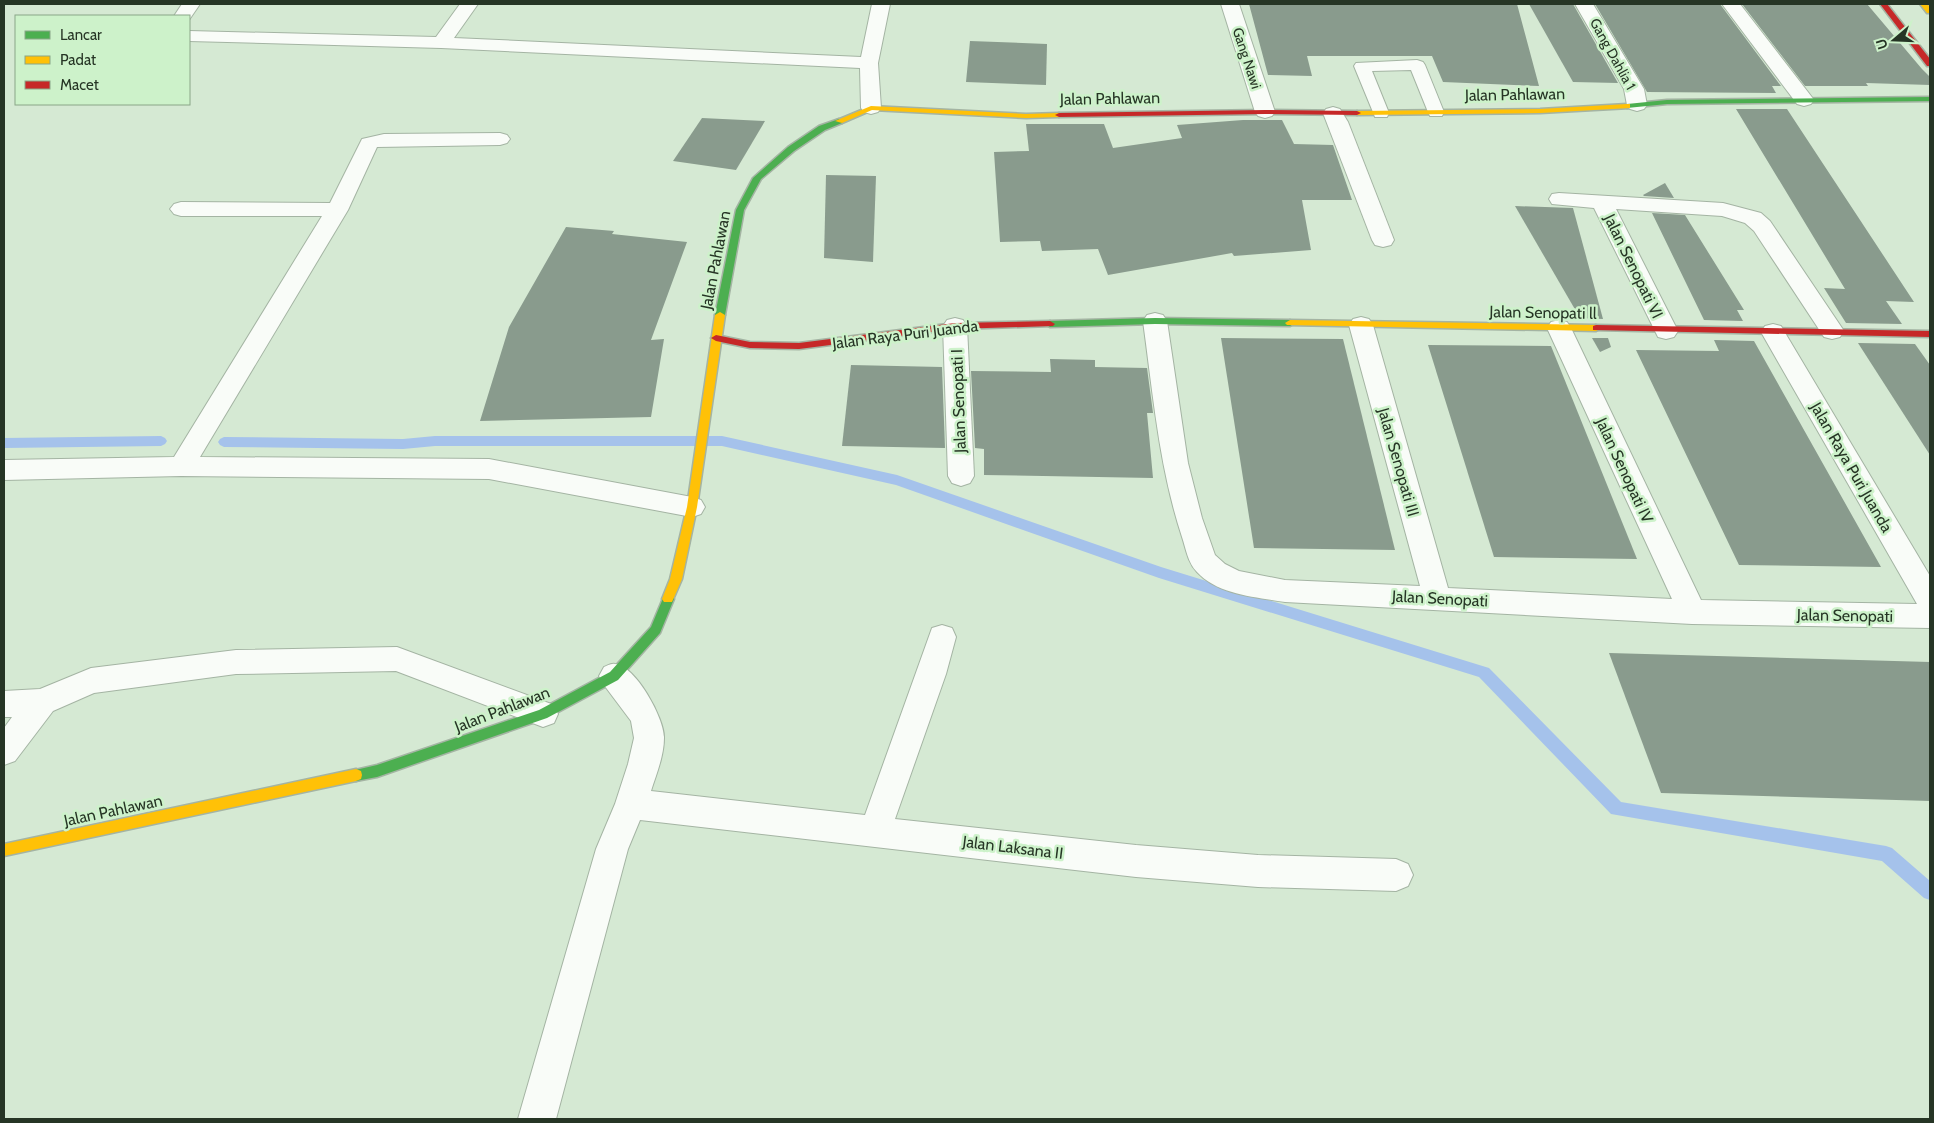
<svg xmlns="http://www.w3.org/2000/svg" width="1934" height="1123" font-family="Cabin,sans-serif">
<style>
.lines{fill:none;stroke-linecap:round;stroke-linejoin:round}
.stream{fill:#a5c2eb;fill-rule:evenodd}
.building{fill:#899b8d}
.lane-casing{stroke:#a4b4a3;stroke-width:2}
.street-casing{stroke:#a4b4a3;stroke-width:2}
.fast-casing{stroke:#a4b4a3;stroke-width:3}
.slow-casing{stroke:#a4b4a3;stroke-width:3}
.jam-casing{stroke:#a4b4a3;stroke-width:3}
.lane{fill:#f9fcf8;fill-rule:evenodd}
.street{fill:#f9fcf8;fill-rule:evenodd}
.fast{fill:#4caf50;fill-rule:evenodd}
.slow{fill:#ffc107;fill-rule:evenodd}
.jam{fill:#c62828;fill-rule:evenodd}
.labels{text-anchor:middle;stroke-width:5;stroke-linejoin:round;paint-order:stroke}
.far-street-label{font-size:14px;fill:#263525;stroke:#cdf2ca}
.street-label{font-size:16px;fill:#263525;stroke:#cdf2ca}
</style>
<rect width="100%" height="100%" fill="#d5e9d3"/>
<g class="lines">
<g class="stream">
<polygon points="161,436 165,438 167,441 165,444 161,446 4,448 4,438"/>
<polygon points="435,436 722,436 897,475 1161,567 1489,668 1621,802 1886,846 1892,848 1930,881 1930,900 1924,898 1882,861 1611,814 1479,677 1159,578 896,485 722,446 435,446 403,449 224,447 220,445 218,442 220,439 224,437 403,439"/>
</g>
</g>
<g class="building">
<polygon points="1249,4 1517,4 1539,86 1443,82 1432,56 1307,56 1312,76 1268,75"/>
<polygon points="1529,4 1573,4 1618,83 1573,82"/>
<polygon points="1595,4 1720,4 1781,86 1772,86 1776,93 1647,92"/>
<polygon points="1742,4 1867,4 1922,69 1930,77 1930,85 1866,83 1868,86 1805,86"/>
<polygon points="970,41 1047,44 1046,85 966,82"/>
<polygon points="1736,109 1787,109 1914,302 1886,301 1902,324 1846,323 1824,288 1845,289"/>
<polygon points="702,118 765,121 736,170 673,161"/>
<polygon points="1243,120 1282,120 1294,144 1333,145 1352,200 1302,200 1311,250 1234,256 1232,253 1108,275 1098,249 1042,251 1040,241 1000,242 994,152 1029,151 1026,124 1104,124 1113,148 1182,138 1177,125"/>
<polygon points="826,175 876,176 873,262 824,258"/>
<polygon points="1665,183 1674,198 1644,196 1643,195"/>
<polygon points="1515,206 1573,208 1603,319 1580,318"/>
<polygon points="1652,213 1685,215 1744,310 1737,310 1743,321 1704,320"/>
<polygon points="566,227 614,231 612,234 687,242 651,340 664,339 651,417 480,421 509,327"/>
<polygon points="1221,338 1343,339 1395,550 1254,548"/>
<polygon points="1592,338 1608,338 1611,347 1600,352"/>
<polygon points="1714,340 1754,341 1881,567 1739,565 1636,350 1719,351"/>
<polygon points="1858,343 1915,344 1930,365 1930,455"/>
<polygon points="1428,345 1551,346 1637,559 1494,557"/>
<polygon points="1050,359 1095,360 1095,367 1147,368 1153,413 1147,413 1153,478 984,475 984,449 975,448 971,371 1051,372"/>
<polygon points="851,365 942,367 945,448 842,446"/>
<polygon points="1609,653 1930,662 1930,801 1661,793"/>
</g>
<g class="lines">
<defs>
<polygon id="lane" points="1417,60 1423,62 1425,65 1444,112 1442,116 1430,116 1428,112 1411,70 1372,71 1389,113 1387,117 1375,117 1354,66 1356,63"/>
<g id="street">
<polygon points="182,4 200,4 189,20 189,16 174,16"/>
<polygon points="460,4 478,4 454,38 861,57 872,4 890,4 878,63 881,108 878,112 871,114 864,112 861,108 860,68 441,48 189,41 189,31 436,37"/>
<polygon points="1221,4 1239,4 1275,112 1272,116 1265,118 1258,116 1255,112"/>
<polygon points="1575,4 1593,4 1644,89 1647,105 1644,109 1637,111 1630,109 1627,105 1624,89"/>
<polygon points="1722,4 1740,4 1811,96 1814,100 1811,104 1804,106 1797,104"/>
<polygon points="1333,107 1340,109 1348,122 1394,240 1391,245 1383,247 1375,245 1372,240 1323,113 1326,109"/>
<polygon points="500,133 507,135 510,139 507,143 500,145 377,147 348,210 200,457 489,459 692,497 701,500 705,507 701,514 692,517 489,479 181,476 4,480 4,460 174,457 322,216 181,216 174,214 170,209 174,204 181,202 330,203 362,139 384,134"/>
<polygon points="1559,193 1723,203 1761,213 1770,221 1844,331 1840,337 1832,339 1824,337 1754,231 1745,223 1722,216 1616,209 1678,331 1674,337 1666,339 1658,337 1594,208 1552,204 1549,199 1552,194"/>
<path d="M1155 313 1163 315 1167 321 1188 463 1202 518 1215 555 1225 564 1239 571 1285 580 1420 586 1349 325 1353 319 1361 317 1369 319 1373 325 1448 588 1672 599 1547 328 1551 322 1559 320 1567 322 1571 328 1701 600 1917 604 1761 332 1765 326 1773 324 1781 326 1930 576V628L1692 624 1285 602C1256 597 1218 595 1197 572 1188 563 1186 549 1182 537 1159 467 1153 394 1143 321L1147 315Z"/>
<polygon points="955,318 963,320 967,326 974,476 970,483 961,486 952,483 948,476 943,326 947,320"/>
<path d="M942 625 952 628 956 637 946 674 895 819 1136 845 1258 855 1396 859 1408 864 1413 875 1408 886 1396 891 1258 887 1136 877 640 820 628 849 556 1119H518L596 849 615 804 628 764 634 738 631 721 604 685 599 676 604 667C607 666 611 663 615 664 635 665 665 719 664 738 664 756 656 775 651 791L865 815 932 628Z"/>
<polygon points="397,647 554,705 558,714 554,723 543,727 396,671 236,674 94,693 53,711 15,761 4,765 4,728 12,717 4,717 4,691 40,689 91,668 236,650"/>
</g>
<g id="fast">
<polygon points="1930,97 1930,101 1667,104 1627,108 1623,106 1627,104 1667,100"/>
<polygon points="839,119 843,121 842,123 825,130 794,151 761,179 744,210 725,315 723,317 717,317 715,315 736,210 753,178 788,147 819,126"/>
<polygon points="1155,318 1290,320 1295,323 1290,326 1155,324 1050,327 1045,324 1050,321"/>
<polygon points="668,594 672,596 674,599 660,633 618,680 547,718 377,777 356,781 351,779 350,775 351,771 377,765 539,710 610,672 651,627 664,596"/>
</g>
<g id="slow">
<polygon points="1920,4 1927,4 1930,7 1930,13 1927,13"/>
<polygon points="1627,104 1630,104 1630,108 1540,113 1357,115 1353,113 1357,111 1540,109"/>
<polygon points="871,106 1026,114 1059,113 1063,115 1059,117 1026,118 872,110 842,123 835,121"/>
<polygon points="720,312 725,315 697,507 682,579 672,602 664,602 662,599 670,579 687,507 715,315"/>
<polygon points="1290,320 1596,325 1601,328 1596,331 1287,325 1285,323"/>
<polygon points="356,769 361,771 362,775 361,779 356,781 4,856 4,844"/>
</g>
<g id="jam">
<polygon points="1880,4 1887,4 1930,59 1930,66 1927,66"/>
<polygon points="1265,110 1357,111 1361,113 1357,115 1265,114 1059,117 1055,115 1059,113"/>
<polygon points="1050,321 1055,324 1053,326 955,329 799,349 750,348 716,341 711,338 716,335 750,342 799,343 955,323"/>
<polygon points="1596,325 1930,331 1930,337 1593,330 1593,326"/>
</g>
</defs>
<use href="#lane" class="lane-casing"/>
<use href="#street" class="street-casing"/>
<use href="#fast" class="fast-casing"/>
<use href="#slow" class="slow-casing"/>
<use href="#jam" class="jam-casing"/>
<use href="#lane" class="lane"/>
<use href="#street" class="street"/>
<use href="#fast" class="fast"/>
<use href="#slow" class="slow"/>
<use href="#jam" class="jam"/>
</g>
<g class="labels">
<g class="far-street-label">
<text transform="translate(1613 54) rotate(61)" y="5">Gang Dahlia 1</text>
<text transform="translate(1247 58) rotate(72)" y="5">Gang Nawi</text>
</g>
<g class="street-label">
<text transform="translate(1515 94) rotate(-1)" y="6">Jalan Pahlawan</text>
<text transform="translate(1110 98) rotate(-1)" y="6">Jalan Pahlawan</text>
<text transform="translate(715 260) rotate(-79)" y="6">Jalan Pahlawan</text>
<text transform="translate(1634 266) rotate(64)" y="6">Jalan Senopati VI</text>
<text transform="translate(1543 312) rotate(1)" y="6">Jalan Senopati ll</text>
<text transform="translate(905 334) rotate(-7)" y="6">Jalan Raya Puri Juanda</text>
<text transform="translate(958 401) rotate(-92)" y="6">Jalan Senopati I</text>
<text transform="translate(1399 462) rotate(74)" y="6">Jalan Senopati III</text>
<text transform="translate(1852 467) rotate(60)" y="6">Jalan Raya Puri Juanda</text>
<text transform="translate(1625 470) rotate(65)" y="6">Jalan Senopati IV</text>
<text transform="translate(1440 598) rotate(3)" y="6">Jalan Senopati</text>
<text transform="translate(1845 615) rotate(1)" y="6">Jalan Senopati</text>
<text transform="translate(502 709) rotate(-21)" y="6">Jalan Pahlawan</text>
<text transform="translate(113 810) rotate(-12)" y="6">Jalan Pahlawan</text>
<text transform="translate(1013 847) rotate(7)" y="6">Jalan Laksana II</text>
</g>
</g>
<rect width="1934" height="1123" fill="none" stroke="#263525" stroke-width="10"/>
<rect x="15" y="15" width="175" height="90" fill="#cdf2ca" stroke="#8aa688"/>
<rect x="25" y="31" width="25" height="8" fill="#4caf50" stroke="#8aa688"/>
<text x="60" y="40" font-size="15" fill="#263525">Lancar</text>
<rect x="25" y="56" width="25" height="8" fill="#ffc107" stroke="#8aa688"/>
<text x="60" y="65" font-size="15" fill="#263525">Padat</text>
<rect x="25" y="81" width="25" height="8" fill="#c62828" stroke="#8aa688"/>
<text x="60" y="90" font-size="15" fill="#263525">Macet</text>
<g transform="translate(1894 40) rotate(251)" stroke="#cdf2ca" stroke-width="4" paint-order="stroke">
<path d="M0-4L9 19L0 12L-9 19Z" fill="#263525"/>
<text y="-8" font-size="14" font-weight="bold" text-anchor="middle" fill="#263525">U</text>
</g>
</svg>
